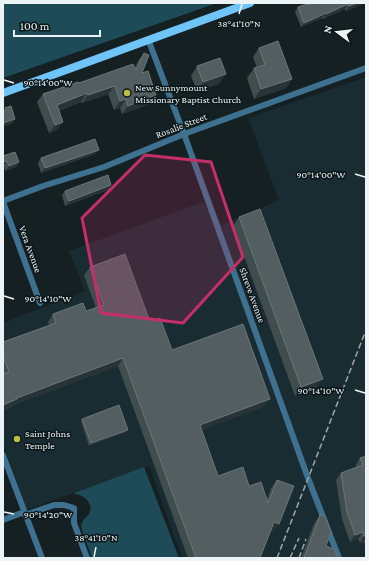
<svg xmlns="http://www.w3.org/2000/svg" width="369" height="561" font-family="'Crimson Pro',serif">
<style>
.built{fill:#192c31}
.green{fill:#1d4b57}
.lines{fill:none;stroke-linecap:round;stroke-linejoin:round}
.minor{stroke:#3e7190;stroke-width:6}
.major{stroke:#6fc4f8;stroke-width:8}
.rail{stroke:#9fa8ab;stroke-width:1.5;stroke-dasharray:6 3;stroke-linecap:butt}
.wall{fill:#404d4d}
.shaded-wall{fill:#273334}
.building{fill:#525e5f;stroke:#6a7677}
.marked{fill:#c62e6a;fill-opacity:0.2;stroke:#c62e6a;stroke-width:3;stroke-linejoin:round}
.ticks{fill:none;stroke:#ecf3f6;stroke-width:1.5}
.poi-dot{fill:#bac045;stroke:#0c171a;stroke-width:1.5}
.labels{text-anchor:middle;stroke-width:3;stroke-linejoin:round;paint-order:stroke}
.poi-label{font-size:10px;fill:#ecf3f6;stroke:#0c171a;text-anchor:start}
.street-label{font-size:10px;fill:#ecf3f6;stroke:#0c171a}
.ticks-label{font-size:10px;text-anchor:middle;fill:#ecf3f6;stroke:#0c171a;stroke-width:3;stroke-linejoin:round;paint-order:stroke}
</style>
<rect width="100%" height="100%" fill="#152023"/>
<polygon class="built" points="366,77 366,558 182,558 149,466 29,509 26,508 3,444 3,323 85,291 69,251 203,202 222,225 279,200 248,118"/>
<g class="green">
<polygon points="3,3 217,3 3,78"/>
<path d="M144 467 179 558H92L82 530C81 527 81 524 83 521 84 518 87 517 89 514 94 504 85 495 75 494L74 493Z"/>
</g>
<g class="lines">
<g class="minor">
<polyline points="148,39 184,134 308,478 339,558"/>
<polyline points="3,201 43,186 104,167 184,134 366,68"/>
<polyline points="3,202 40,303"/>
<polyline points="3,455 42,558"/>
<polyline points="25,515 54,505 64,505 74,508 74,523 87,558"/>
<polyline points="3,520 24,512"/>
</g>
<polyline class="major" points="3,93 250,3"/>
<g class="rail">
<polyline points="277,558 366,330"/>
<polyline points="290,558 299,538"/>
<polyline points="299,558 306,539"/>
</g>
</g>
<g class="wall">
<polygon points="365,3 346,11 345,9 323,19 322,18 301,27 295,12 298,7 307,5"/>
<polygon points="259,48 292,79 286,88 254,99 247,78 254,68 257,68 253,57"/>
<polygon points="144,53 142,73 150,104 122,114 120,108 114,110 108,94 82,103 81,102 59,111 57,130 49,133 37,102 43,94 135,68 138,61"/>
<polygon points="197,66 219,84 197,91 191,76"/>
<polygon points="95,154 41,173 38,163 41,158"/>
<polygon points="3,156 19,162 16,167 5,171 4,166 3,166"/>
<polygon points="111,185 108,190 65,206 62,195 65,191"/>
<polygon points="239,217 316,388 295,396 233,226"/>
<polygon points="90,267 150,322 172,350 265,406 201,430 218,476 249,486 267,499 271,488 277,480 273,532 270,531 260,558 188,558 118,366 13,405 12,407 3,410 3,342 49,325 48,322 53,314 86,311 96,308 84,275"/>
<polygon points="82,419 126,432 89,446 81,421"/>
<polygon points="366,456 366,542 364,543 363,542 360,543 358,539 350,542 342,519 336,480 341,473 356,467 356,465 360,458"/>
<polygon points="320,515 326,546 338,558 301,558 314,524"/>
</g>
<g class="shaded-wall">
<polygon points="357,3 365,3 346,11 349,6"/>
<polygon points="348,4 345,9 323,19 326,14"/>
<polygon points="326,13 322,18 301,27 304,23"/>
<polygon points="226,74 219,84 197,91 203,82"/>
<polygon points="292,79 286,88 254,99 261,89"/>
<polygon points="115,86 108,94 82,103 88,95"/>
<polygon points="87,93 81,102 51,114 57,105"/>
<polygon points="156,95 150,104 122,114 128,106"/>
<polygon points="126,99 120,108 114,110 120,101"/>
<polygon points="15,119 12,124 3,127 3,123"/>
<polygon points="63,122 57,130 49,133 55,125"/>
<polygon points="99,150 95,154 41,173 45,168"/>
<polygon points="7,161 4,166 3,166 3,164 4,162"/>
<polygon points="19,162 16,167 5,171 9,166"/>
<polygon points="111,185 108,190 65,206 69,201"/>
<polygon points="123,358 118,366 13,405 12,407 3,410 3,405 17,398"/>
<polygon points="323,379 316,388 295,396 301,387"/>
<polygon points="270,399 265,406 194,433 200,425"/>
<polygon points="128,430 126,432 89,446 91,443"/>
<polygon points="274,522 279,524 273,532 268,530"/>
<polygon points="363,532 358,539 350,542 355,535"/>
<polygon points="364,536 366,536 366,538 363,542 360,543"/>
</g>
<g class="building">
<polygon points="313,3 357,3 349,6 348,4 326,14 326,13 304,23 298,7 307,4 307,5"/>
<polygon points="278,41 292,79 261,89 254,68 265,65 259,48"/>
<polygon points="144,53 149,55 142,73 148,71 156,95 128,106 126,99 120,101 115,86 88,95 87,93 57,105 63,122 55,125 43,94 78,82 79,83 133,64 136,70"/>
<polygon points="220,58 226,74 203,82 197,66"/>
<polygon points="11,106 15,119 3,123 3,111 6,110 5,108"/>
<polygon points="95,139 99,150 45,168 41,158"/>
<polygon points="15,152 19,162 9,166 7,161 4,162 3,159 3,156"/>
<polygon points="108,175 111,185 69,201 65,191"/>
<polygon points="260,209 323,379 301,387 239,217"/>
<polygon points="125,254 150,322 160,318 172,350 243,324 270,399 200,425 218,476 243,467 249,486 261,482 268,503 277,480 294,486 279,524 274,522 260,558 196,558 123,358 17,398 17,399 3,405 3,374 9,372 3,356 3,342 56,323 53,314 83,303 86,311 104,305 90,267"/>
<polygon points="119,405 128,430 91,443 82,419"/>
<polygon points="366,456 366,536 364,536 363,532 355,535 347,512 341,473 363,465 360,458"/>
<polygon points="320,515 325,516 331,532 326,546 334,549 338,558 304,558"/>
</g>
<path class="marked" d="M145 155 211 162 243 257 183 323 101 313 82 218Z"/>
<path class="ticks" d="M239 14 242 4M4 80 14 83M355 174 365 177M4 296 14 299M355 390 365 393M4 512 14 514M94 557 96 547"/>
<g class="poi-dot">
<circle cx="127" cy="93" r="4"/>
<circle cx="17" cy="439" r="4"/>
</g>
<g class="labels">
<g class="poi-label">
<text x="135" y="91">New Sunnymount<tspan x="135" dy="12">Missionary Baptist Church</tspan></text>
<text x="25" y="437">Saint Johns<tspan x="25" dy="12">Temple</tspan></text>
</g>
<g class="street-label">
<text transform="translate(181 125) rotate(-21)" y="4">Rosalie Street</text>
<text transform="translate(31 249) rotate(70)" y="4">Vera Avenue</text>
<text transform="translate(253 295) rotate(70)" y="4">Shreve Avenue</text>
</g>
</g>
<g class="ticks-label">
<text x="239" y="27">38°41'10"N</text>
<text x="48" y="86">90°14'00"W</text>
<text x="321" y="178">90°14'00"W</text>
<text x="48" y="302">90°14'10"W</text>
<text x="321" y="394">90°14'10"W</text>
<text x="48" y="518">90°14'20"W</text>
<text x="96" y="541">38°41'10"N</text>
</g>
<rect width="369" height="561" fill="none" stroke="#ecf3f6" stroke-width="8"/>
<g transform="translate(337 32) rotate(285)" stroke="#0c171a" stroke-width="3" paint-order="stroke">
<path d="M0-3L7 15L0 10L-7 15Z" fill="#ecf3f6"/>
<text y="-6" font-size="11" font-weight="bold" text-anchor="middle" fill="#ecf3f6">N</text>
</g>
<path d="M14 30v6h86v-6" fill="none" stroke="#ecf3f6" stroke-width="2"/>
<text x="20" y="30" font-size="12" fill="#ecf3f6" stroke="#0c171a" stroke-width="3" paint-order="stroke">100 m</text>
</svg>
